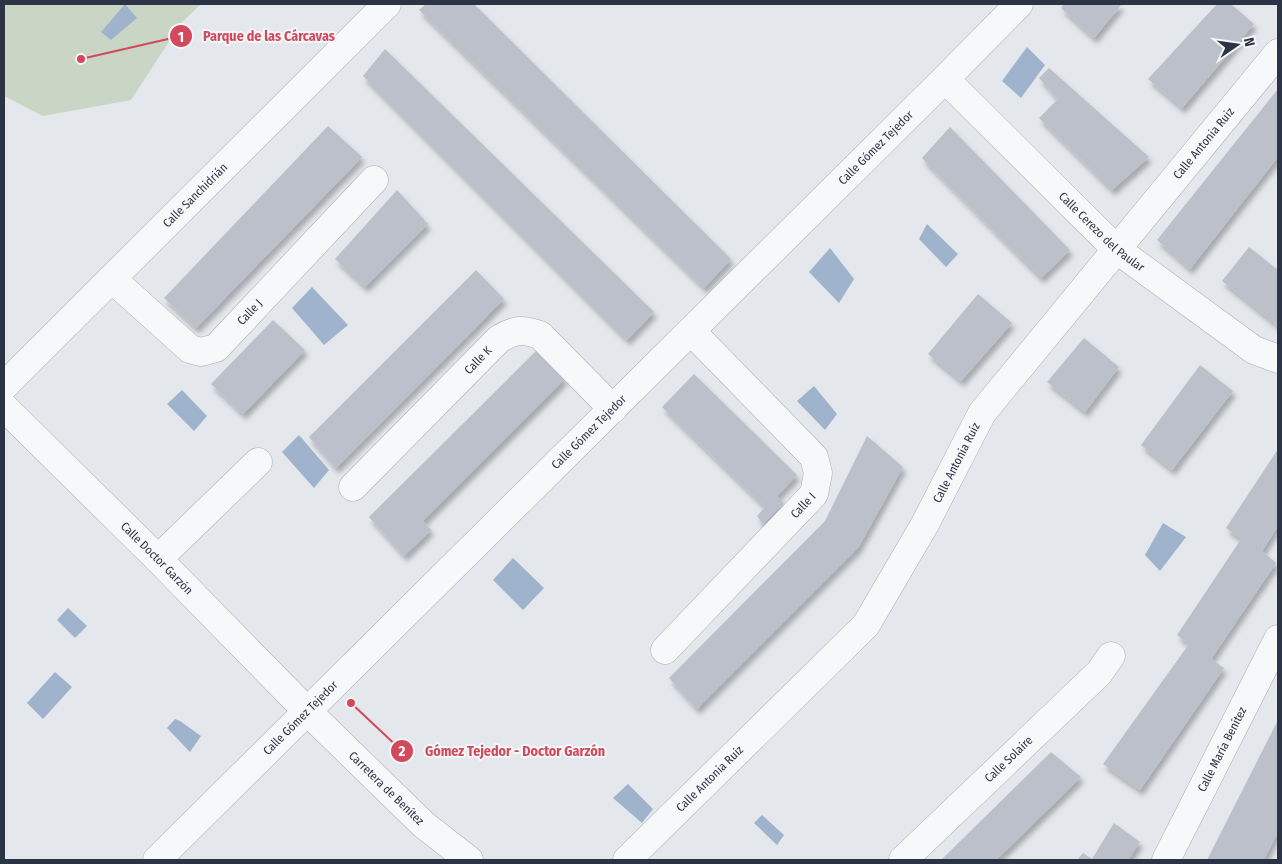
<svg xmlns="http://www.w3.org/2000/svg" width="1282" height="864" font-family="'Fira Sans Condensed',sans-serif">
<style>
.green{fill:#c9d6c5}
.water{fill:#9fb4cc}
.building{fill:#bbc0ca;filter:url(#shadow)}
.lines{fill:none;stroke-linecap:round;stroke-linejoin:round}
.street-casing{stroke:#a9aeb7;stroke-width:29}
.street{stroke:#f7f8fa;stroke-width:28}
.labels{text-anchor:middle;stroke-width:4;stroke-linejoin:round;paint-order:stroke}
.street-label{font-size:12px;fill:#2b3445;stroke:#f4f6f9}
.leader{fill:none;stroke:#d1495b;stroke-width:2}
.callout-dot{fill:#d1495b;stroke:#f4f6f9;stroke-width:2}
.mark-label{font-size:15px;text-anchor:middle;font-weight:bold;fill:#fff}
.callout-label{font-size:14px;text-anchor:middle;font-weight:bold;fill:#d1495b;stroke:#f4f6f9;stroke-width:4;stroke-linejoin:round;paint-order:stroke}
</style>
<defs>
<filter id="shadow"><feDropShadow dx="3" dy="5.5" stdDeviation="2.5" flood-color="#0004"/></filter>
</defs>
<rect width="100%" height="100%" fill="#e4e7ec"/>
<polygon class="green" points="4,4 201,4 181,23 131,100 43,116 4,96"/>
<g class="water">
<polygon points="125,4 137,18 111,40 101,32"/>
<polygon points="1027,47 1045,65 1021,98 1002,81"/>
<polygon points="927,224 958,254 946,267 919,239"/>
<polygon points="830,248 854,279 839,303 809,272"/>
<polygon points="312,287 348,325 324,345 292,308"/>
<polygon points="814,386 837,414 825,430 797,401"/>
<polygon points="182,390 207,416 194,431 167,404"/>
<polygon points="299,435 329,470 314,488 282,452"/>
<polygon points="1163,523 1186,537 1160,571 1145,555"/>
<polygon points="513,558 544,588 523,610 493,580"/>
<polygon points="68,608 87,626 75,638 57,620"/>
<polygon points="55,672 72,687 43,719 27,703"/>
<polygon points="175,719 180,721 201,736 190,752 167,728"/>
<polygon points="628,784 653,809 642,823 613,798"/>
<polygon points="762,815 784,835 777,845 754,823"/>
</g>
<g class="building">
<polygon points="426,4 474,4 731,259 704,288 419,10"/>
<polygon points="1064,4 1122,4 1094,38 1061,8"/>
<polygon points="1217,4 1231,4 1254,24 1182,108 1148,79"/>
<polygon points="385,49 654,312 627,340 363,76"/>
<polygon points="1049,68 1149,157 1112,190 1039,118 1058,99 1039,78"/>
<polygon points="1278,89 1278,157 1190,269 1157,240"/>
<polygon points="328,126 362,157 196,328 164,298"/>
<polygon points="950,127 1070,250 1041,278 922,158"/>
<polygon points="397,190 428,224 365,287 335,259"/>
<polygon points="1249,247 1278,270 1278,326 1222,281"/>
<polygon points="476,270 504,299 336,468 309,437"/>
<polygon points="978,294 1012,323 961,381 928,354"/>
<polygon points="273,320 305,350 243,414 211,384"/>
<polygon points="1084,338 1119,367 1085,412 1047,382"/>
<polygon points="537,350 565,379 423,521 431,530 404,556 369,517"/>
<polygon points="1200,365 1233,391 1172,470 1141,445"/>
<polygon points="694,374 797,475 777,496 784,503 763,524 757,516 765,507 662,407"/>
<polygon points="867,436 903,467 858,548 697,709 669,678 825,521"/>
<polygon points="1278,449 1278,526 1262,551 1276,563 1211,659 1224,668 1140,790 1103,764 1189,644 1177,635 1241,539 1226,528"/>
<polygon points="1278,720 1278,832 1264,860 1207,860"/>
<polygon points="1051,752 1081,777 996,860 941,860"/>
<polygon points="1114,823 1140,842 1128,860 1077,860 1083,853 1092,859"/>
</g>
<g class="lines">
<defs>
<g id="street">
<path id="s1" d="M945 79 1116 249 1254 350 1278 359"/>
<path id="s2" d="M112 279 190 349 201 352 216 348 374 180"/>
<path id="s3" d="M4 386 387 4"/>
<path id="s4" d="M4 407 158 559 307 711 424 825 469 860"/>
<path id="s5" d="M353 487 499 339C516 329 522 329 540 335L613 409"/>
<polyline points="158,559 258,462"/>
<path id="s6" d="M665 650 814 494 818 473 814 457 691 331"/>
<path id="s7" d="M157 860 945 79 1019 4"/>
<path id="s8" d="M627 860 866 625 925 524 982 413 1278 53"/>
<path id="s9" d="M903 860 1099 673 1111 656"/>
<path id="s10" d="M1166 860 1278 639"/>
</g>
</defs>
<use href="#street" class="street-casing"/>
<use href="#street" class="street"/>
</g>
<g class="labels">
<g class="street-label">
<text dy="4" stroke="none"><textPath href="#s8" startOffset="926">Calle Antonia Ruiz</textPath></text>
<text dy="4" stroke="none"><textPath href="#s7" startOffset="1012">Calle Gómez Tejedor</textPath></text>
<text dy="4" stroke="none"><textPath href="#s3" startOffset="270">Calle Sanchidrián</textPath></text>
<text dy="4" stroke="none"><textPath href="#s1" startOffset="219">Calle Cerezo del Paular</textPath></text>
<text dy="4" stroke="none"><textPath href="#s2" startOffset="181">Calle J</textPath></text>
<text dy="4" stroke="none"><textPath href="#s5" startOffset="178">Calle K</textPath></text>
<text dy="4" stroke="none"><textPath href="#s7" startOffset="608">Calle Gómez Tejedor</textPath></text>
<text dy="4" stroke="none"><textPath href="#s8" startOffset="521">Calle Antonia Ruiz</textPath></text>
<text dy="4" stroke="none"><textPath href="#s6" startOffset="200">Calle I</textPath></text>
<text dy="4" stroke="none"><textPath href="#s4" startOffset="215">Calle Doctor Garzón</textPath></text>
<text dy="4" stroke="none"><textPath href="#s7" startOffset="202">Calle Gómez Tejedor</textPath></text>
<text dy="4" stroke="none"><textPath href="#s10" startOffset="124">Calle María Benítez</textPath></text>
<text dy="4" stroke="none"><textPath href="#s9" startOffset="146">Calle Solaire</textPath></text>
<text dy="4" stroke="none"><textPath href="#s8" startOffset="116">Calle Antonia Ruiz</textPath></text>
<text dy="4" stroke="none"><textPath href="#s4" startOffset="540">Carretera de Benítez</textPath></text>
</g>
</g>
<path class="leader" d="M81 59L181 36M351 703L402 751"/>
<g class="callout-dot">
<circle cx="81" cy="59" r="5"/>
<circle cx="351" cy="703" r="5"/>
<circle cx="181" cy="36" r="12"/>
<circle cx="402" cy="751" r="12"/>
</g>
<g class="mark-label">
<text x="181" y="42">1</text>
<text x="402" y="756">2</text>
</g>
<g class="callout-label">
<text x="269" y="41">Parque de las Cárcavas</text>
<text x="515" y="756">Gómez Tejedor - Doctor Garzón</text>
</g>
<rect width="1282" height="864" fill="none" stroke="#2b3445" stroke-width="10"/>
<g transform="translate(1237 45) rotate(77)" stroke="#f4f6f9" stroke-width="4" paint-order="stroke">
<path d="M0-4L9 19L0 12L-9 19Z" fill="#2b3445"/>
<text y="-8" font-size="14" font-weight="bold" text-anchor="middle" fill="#2b3445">N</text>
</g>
</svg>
